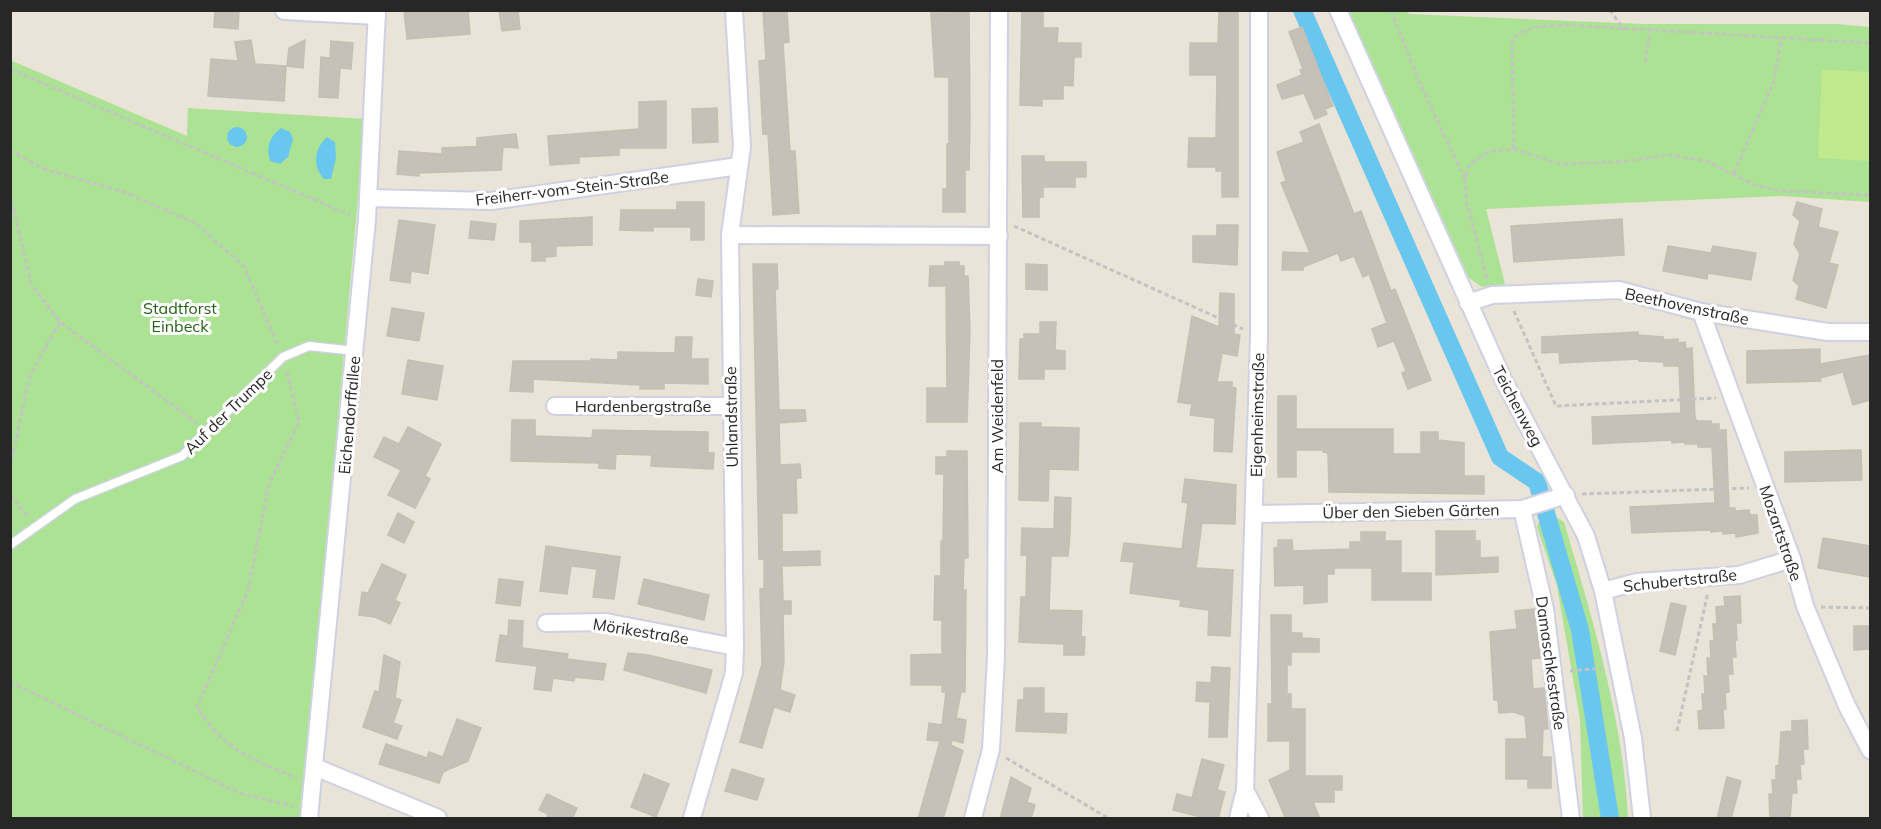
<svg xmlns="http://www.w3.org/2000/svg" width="1881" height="829" font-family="Mulish,sans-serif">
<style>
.green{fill:#ace293}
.pitch{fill:#c1ea8e}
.water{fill:#69c7ef}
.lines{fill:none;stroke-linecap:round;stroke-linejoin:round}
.canal{stroke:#69c7ef;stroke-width:18}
.building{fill:#c5c0b8;stroke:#c5bfb2;stroke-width:1.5}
.lane-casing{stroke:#ced1e1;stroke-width:11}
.street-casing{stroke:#ced1e1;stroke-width:20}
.path{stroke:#c3c3c3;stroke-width:3;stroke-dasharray:4.5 3;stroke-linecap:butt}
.lane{stroke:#fff;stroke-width:8}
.street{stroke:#fff;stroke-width:16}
.labels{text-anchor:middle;stroke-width:6;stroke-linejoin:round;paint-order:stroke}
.street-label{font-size:16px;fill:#272727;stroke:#fff}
.park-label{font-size:16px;fill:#266318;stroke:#fff}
</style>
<rect width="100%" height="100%" fill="#eae3d8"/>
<g class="green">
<polygon points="1407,10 1409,14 1644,24 1836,24 1870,27 1870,202 1781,196 1486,209 1505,284 1482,287 1469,278 1349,11"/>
<polygon points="10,60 187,136 188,108 365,119 302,818 11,818"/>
<path d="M1556 517 1564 522C1592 618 1623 718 1628 818H1583L1580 719 1557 586 1537 527 1539 522Z"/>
</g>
<polygon class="pitch" points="1822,70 1870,72 1870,161 1818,158"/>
<g class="water">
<circle cx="237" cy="137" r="10"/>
<path d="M281 128 290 132 293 139 288 157 280 164 270 161C266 147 269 137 281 128Z"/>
<path d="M327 137 335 142 336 158 331 179H324C312 166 314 149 327 137Z"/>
</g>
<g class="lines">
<polyline class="canal" points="1302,10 1500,457 1537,482 1580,630 1610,818"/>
</g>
<g class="building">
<polygon points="215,10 239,10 238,29 214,27"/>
<polygon points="404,10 468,10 470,34 407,39"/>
<polygon points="499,10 518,10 520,29 502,31"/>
<polygon points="763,10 787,10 789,42 783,43 786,90 790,151 795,151 799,213 773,215 768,134 763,134 759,61 766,60"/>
<polygon points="950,10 969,10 970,120 969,170 965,170 965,212 943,212 943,189 947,189 947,144 949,144 949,77 935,77 931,13 950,13"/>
<polygon points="1022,10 1043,10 1043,28 1058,28 1057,43 1081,43 1081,57 1074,57 1073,86 1063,85 1063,99 1042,99 1042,106 1020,105"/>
<polygon points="1219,10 1238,10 1238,197 1222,197 1222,171 1216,171 1216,167 1188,167 1189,138 1216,138 1217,75 1190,75 1190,43 1218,43"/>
<polygon points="1302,27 1333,106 1325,109 1327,114 1315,119 1304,93 1282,99 1277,85 1302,75 1300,70 1303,69 1289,32"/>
<polygon points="251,40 255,64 286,66 284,101 208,96 211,59 238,61 235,42"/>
<polygon points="305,40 303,68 287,66 289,48"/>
<polygon points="331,41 353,43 351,69 340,68 338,98 319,97 321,57 330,58"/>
<polygon points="666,101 666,148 619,148 619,155 579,157 579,163 550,165 548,136 639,129 639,102"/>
<polygon points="717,108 718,142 693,143 692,109"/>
<polygon points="1319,124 1354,214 1361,211 1391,291 1395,289 1431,380 1408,389 1402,373 1406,371 1394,341 1378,347 1372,329 1387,323 1369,274 1363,277 1354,256 1341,261 1338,253 1303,267 1303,270 1282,270 1283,252 1310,253 1281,183 1286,181 1277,152 1304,142 1300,132"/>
<polygon points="516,134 518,148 503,147 501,170 419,173 419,176 397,174 399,151 442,154 442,148 489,146 477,146 477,138"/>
<polygon points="1022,156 1044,156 1044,162 1086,162 1086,177 1075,177 1075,187 1043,187 1043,197 1039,197 1039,217 1023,217"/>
<polygon points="677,202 704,202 704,240 691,240 691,227 653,227 653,231 620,230 621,210 677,210"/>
<polygon points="1797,202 1822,209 1818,227 1838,232 1829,263 1838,265 1826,308 1796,299 1799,286 1793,280 1800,254 1794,244 1800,221 1793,215"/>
<polygon points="592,217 592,245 556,246 556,256 545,257 545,261 532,261 532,242 520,242 520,221"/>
<polygon points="1622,219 1624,255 1514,262 1511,226"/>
<polygon points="399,220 435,225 428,274 411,271 410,283 390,280"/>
<polygon points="471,221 496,224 494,240 469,238"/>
<polygon points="1217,225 1238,225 1237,265 1193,262 1193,236 1217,236"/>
<polygon points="1668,246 1711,253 1713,246 1756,253 1751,280 1708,273 1707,279 1663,271"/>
<polygon points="945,262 959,262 959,266 964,266 964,276 968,276 970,330 967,422 927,422 927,388 947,388 946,286 929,286 930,266 945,266"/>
<polygon points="753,264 777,264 778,289 775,289 779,410 805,410 806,421 779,423 780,465 800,464 801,478 796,478 797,513 782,513 782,552 820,551 820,565 782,566 783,601 791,601 791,614 783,614 784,662 780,690 795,695 790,712 774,707 773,710 762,748 740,742 762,664 760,589 764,588 764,559 759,559"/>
<polygon points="1026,264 1047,265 1047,290 1026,289"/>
<polygon points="698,279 713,281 711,297 696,295"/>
<polygon points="1220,293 1234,294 1234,334 1240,335 1237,356 1222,353 1217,382 1232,382 1232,387 1236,388 1232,452 1214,451 1215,418 1190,415 1192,404 1178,402 1192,316 1219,327"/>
<polygon points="392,308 424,313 419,341 387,336"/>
<polygon points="1040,322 1056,322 1055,350 1065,351 1065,369 1044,369 1044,379 1019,379 1020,339 1024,339 1024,334 1040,334"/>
<polygon points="1638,332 1638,335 1663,337 1664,340 1678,339 1678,343 1685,342 1686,349 1692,348 1695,418 1697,421 1711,421 1711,424 1719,424 1719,430 1726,430 1729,508 1735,508 1735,511 1749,510 1750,515 1757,515 1758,533 1736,537 1736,533 1723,534 1723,531 1711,532 1710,530 1632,533 1630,507 1715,503 1712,447 1698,447 1698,444 1685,444 1685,442 1672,443 1672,440 1593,444 1592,417 1681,413 1679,366 1664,366 1664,362 1639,361 1639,359 1560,363 1559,352 1542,353 1542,337"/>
<polygon points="676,337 692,337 691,359 708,359 708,384 664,383 664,389 640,389 640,385 533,379 533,392 510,391 513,361 591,361 591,359 618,360 618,352 675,353"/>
<polygon points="1820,349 1820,364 1870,355 1870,400 1853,405 1843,372 1820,378 1821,381 1747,383 1747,351"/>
<polygon points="408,360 443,366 437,400 402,394"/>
<polygon points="1278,396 1296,396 1296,429 1393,429 1393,454 1421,454 1421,432 1438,432 1438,440 1464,443 1464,476 1484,476 1484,494 1329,492 1328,453 1323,452 1323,450 1296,450 1296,477 1278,477"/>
<polygon points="512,420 535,420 535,436 592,438 593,430 708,432 708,453 714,453 713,469 651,466 652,455 616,454 615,469 599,468 599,463 511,461"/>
<polygon points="1020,423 1041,423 1041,427 1079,428 1078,470 1049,469 1048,501 1019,500"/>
<polygon points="408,427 441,444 425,476 430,479 415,508 388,495 401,470 374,457 384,437 399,444"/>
<polygon points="1861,450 1862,480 1785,482 1785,452"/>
<polygon points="947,451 967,451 968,558 964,558 963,590 966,590 965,692 961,692 956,718 966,720 963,743 952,740 951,745 963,751 943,819 918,819 940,741 927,740 929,723 942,725 946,692 942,692 942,685 911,685 911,655 942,654 942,620 934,620 935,576 941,576 941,541 943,541 944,474 936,474 936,457 947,457"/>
<polygon points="1185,479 1236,485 1235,524 1202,523 1196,568 1233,570 1230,636 1208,635 1209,610 1180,606 1181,600 1130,593 1134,562 1121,561 1124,543 1182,549 1188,503 1182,502"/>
<polygon points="1055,497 1071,498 1070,533 1068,556 1051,556 1049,610 1082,611 1081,637 1085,637 1084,655 1064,655 1064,644 1019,642 1021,597 1026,597 1027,555 1021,555 1022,528 1054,529"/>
<polygon points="398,513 414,522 404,543 388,535"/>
<polygon points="1436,531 1475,531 1475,541 1480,541 1480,558 1498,557 1498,572 1436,575"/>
<polygon points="1361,532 1385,532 1385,541 1401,541 1401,573 1431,573 1431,600 1372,600 1372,568 1334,568 1334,574 1327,574 1327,602 1304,604 1304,585 1275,586 1274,548 1278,547 1278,540 1292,540 1293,551 1350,549 1350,542 1361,542"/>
<polygon points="1823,538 1870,546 1870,577 1818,568"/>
<polygon points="546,546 620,557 614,599 593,597 597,569 571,566 567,594 540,591"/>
<polygon points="382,564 406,575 395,600 400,603 390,624 375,617 359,615 362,592 368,593"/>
<polygon points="499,579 523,582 520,606 496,603"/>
<polygon points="644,579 709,595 704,620 638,604"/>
<polygon points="1740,596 1741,623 1736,623 1737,640 1735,640 1736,657 1732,657 1733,674 1728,674 1729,692 1725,693 1726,709 1723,709 1724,728 1699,729 1698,711 1703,710 1702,694 1705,694 1704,676 1708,676 1707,658 1711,658 1710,641 1714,641 1713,624 1717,624 1716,607 1725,606 1724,597"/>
<polygon points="1671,603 1686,606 1675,655 1660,651"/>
<polygon points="1534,609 1540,658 1531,659 1533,689 1544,688 1548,729 1543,729 1542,757 1551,757 1551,788 1528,788 1528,779 1506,779 1506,739 1527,739 1525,716 1514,712 1499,713 1498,700 1494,700 1490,632 1517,629 1515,611"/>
<polygon points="1271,615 1291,615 1291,633 1302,633 1302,638 1319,639 1319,652 1291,652 1291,665 1287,665 1287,694 1291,694 1291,709 1305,709 1305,776 1342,776 1342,790 1334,790 1334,802 1313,802 1320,819 1286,819 1269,780 1290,770 1290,741 1268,741 1268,704 1272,704"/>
<polygon points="509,620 523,621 522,648 568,654 567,659 606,664 603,680 575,677 574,681 553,678 551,691 534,689 537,666 496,661 500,635 508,636"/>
<polygon points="1854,626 1870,626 1870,649 1854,650"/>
<polygon points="628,653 648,655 712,670 706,693 624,670"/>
<polygon points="384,655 400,662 395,698 401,700 393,723 402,726 397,739 363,727 375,691 379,692"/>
<polygon points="1212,667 1230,668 1227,737 1209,737 1210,702 1196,701 1197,682 1211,683"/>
<polygon points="1024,688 1044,688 1044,713 1067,714 1066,733 1016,731 1018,700 1024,700"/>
<polygon points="457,719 481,728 468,761 443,772 439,783 379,764 386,744 427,758 429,752 443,757"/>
<polygon points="1807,720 1808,749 1803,749 1804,764 1800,765 1801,779 1796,779 1797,793 1792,793 1790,819 1770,819 1769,794 1773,794 1772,780 1776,780 1776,766 1779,765 1781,732 1792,731 1792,721"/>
<polygon points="1202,759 1224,765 1217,790 1225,792 1218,819 1196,819 1197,816 1173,810 1177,794 1192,798"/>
<polygon points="732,769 764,779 757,800 725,791"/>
<polygon points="644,774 669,784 656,817 631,807"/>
<polygon points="1011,777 1031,788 1027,802 1035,805 1031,819 1000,819"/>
<polygon points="1727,777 1741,781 1731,819 1717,819"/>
<polygon points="547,794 577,808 572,819 547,819 548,814 539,810"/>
</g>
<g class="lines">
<defs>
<polyline id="lane" points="10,545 75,499 182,456 283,357 309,346 355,351"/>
<g id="street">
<polyline points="1338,10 1503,379 1586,536 1603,591 1633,738 1642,818"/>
<polyline points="284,11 377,16"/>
<polyline points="368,198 491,201 739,166"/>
<polyline points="730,235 999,236"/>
<polyline points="1468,303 1492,295 1619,290 1701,312 1828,332 1870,332"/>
<polyline points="1701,312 1792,559 1805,606 1847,706 1870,750"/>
<polyline points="555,406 730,406"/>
<polyline points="1522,509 1545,609 1571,818"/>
<polyline points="1255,514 1522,509 1566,495"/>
<polyline points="1603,591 1637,582 1739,575 1792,559"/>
<polyline points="546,623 606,622 735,647"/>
<polyline points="315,767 438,818"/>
<polyline points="1245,790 1260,818"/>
<polyline points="309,818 367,220 377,10"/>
<polyline points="692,818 734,673 735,647 730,235 742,147 734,10"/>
<polyline points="973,818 991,749 996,657 999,10"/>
<polyline points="1238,818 1245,790 1259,336 1259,10"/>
</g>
</defs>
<use href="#lane" class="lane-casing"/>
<use href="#street" class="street-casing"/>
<g class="path">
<polyline points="1391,10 1421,86 1465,179"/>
<polyline points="1610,10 1624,30"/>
<polyline points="1645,62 1650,32"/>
<polyline points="10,69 350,215"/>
<path d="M1514 149 1512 42C1522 24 1548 27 1567 25L1870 43"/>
<polyline points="10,150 44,169 124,192 195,223 244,266 278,346"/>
<polyline points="1734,173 1773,84 1782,38"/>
<polyline points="10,193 31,284 60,322 198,424"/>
<polyline points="1014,226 1243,329"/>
<polyline points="1487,278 1467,204 1465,180 1470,164 1490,151 1514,149 1560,164 1619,162 1669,155 1706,161 1755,185 1780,191 1870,195"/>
<polyline points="1514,311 1556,406 1716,398"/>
<path d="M287 372 299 422 269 484 248 590 197 707C221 748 255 761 297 778"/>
<polyline points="10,467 30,375 60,322"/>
<polyline points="1582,494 1749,488"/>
<polyline points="10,495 28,517"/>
<polyline points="1821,607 1870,608"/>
<polyline points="1570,671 1602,668"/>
<polyline points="10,682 242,794 293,806"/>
<polyline points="1677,731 1708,592"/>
<polyline points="1006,758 1108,818"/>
</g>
<use href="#lane" class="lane"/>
<use href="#street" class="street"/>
</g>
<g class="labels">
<g class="street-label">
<text transform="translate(572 188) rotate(-7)" y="6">Freiherr-vom-Stein-Straße</text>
<text transform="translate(1687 306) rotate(12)" y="6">Beethovenstraße</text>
<text x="643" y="412">Hardenbergstraße</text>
<text transform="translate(1518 406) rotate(62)" y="6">Teichenweg</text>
<text transform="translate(228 411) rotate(-44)" y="6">Auf der Trumpe</text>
<text transform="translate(349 415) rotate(-85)" y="6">Eichendorffallee</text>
<text transform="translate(1257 415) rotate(-89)" y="6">Eigenheimstraße</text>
<text transform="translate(997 416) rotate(-90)" y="6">Am Weidenfeld</text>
<text transform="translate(731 417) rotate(-91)" y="6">Uhlandstraße</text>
<text transform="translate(1411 511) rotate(-1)" y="6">Über den Sieben Gärten</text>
<text transform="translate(1781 533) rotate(71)" y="6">Mozartstraße</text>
<text transform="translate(1680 580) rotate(-6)" y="6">Schubertstraße</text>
<text transform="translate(641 631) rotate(9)" y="6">Mörikestraße</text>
<text transform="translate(1551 663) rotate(82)" y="6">Damaschkestraße</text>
</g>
<g class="park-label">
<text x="180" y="314">Stadtforst<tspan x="180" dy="18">Einbeck</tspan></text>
</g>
</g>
<rect width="1881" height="829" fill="none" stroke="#272727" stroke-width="24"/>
</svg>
